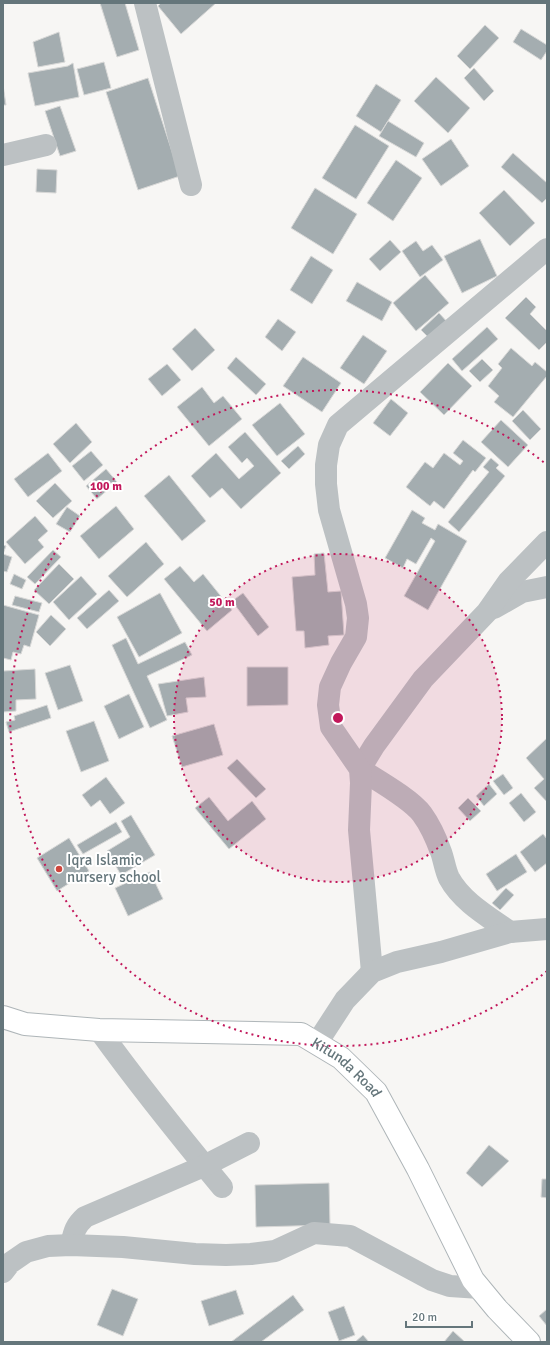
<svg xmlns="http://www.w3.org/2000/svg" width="550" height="1345" font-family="Signika,sans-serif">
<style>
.building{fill:#a4adb0;stroke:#d8d8d7}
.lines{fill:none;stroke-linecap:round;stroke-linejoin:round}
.secondary-casing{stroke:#aeb5b8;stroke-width:24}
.street{stroke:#bcc1c3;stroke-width:22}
.secondary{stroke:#fff;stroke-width:22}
.ring{fill:none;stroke:#c2185b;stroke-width:2;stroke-dasharray:2 4}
.poi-dot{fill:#ce463d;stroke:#fff;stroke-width:1.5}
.labels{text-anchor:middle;stroke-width:4;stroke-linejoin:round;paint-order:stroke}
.poi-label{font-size:15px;fill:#65767b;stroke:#fff;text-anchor:start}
.street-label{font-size:15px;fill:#65767b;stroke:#fff}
.centre{fill:#c2185b;stroke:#fff;stroke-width:2}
.ring-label{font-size:12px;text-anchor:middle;font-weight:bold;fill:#c2185b;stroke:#fff;stroke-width:4;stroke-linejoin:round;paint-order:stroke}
</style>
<rect width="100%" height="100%" fill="#f7f6f4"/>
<g class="building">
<polygon points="100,3 125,3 139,50 117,57"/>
<polygon points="161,3 216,3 181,34 158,6"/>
<polygon points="485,25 499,38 470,69 457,56"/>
<polygon points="521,29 547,45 547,51 541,60 513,42"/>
<polygon points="59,32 65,62 38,67 33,42"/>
<polygon points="104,62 111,88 84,95 77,69"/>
<polygon points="73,63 79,97 35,106 28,73 68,66"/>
<polygon points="474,68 494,91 484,101 464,78"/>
<polygon points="436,77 470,108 448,133 414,101"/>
<polygon points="148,78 180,176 138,190 106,92"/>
<polygon points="376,84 401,100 381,132 356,116"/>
<polygon points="3,85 6,105 3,105"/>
<polygon points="60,106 76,151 60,156 45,111"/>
<polygon points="388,121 424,143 416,157 379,136"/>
<polygon points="355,125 389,146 356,199 322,178"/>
<polygon points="451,139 469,166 441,186 422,159"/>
<polygon points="513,153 547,183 547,198 542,203 501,167"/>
<polygon points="396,160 422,178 393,221 367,203"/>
<polygon points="37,169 57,170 56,193 36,192"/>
<polygon points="315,188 357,214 333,254 291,228"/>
<polygon points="504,190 535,223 510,246 479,213"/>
<polygon points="480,239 497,276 462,293 444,256"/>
<polygon points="390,240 401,252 380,271 369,259"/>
<polygon points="416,241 423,251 432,245 443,260 420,277 402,251"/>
<polygon points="311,256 333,270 312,304 290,290"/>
<polygon points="425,275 449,303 416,331 393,303"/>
<polygon points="357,282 392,302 382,321 346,301"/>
<polygon points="526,297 536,307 530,314 547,331 547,342 539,350 505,318"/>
<polygon points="439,313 449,324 432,341 421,330"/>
<polygon points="278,319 296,332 282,351 265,337"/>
<polygon points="487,327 498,339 462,371 452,359"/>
<polygon points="195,328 215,350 192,371 172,349"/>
<polygon points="363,335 387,351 364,384 340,368"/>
<polygon points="511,348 532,366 535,362 547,372 547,376 513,417 494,402 499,396 488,386 502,368 498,364"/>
<polygon points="236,357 266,384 256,395 227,368"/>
<polygon points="303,357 341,383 322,412 283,386"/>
<polygon points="482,359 493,370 480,382 469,371"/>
<polygon points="448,363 472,386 444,415 420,392"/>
<polygon points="167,364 181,380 162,396 148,379"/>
<polygon points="202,387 214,403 223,396 242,419 209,446 177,407"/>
<polygon points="391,399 408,413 390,436 373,423"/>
<polygon points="280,403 305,434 277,456 252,425"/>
<polygon points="523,410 541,429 530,440 512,421"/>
<polygon points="501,420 528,445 508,467 481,442"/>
<polygon points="76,423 92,442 70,463 53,444"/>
<polygon points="245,432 281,473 241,509 222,488 210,498 191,476 216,453 239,479 254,466 247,458 242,463 228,447"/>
<polygon points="463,440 486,458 475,472 473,470 444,509 434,501 430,506 406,487 425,462 433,468 444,453 460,465 463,461 453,453"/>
<polygon points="298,446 305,454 289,469 281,461"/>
<polygon points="91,451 103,465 84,481 72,466"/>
<polygon points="48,453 62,471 28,497 14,479"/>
<polygon points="491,458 499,465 496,468 505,476 459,532 448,522 489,472 483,467"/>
<polygon points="106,469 117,482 97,499 86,486"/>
<polygon points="169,475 206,521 182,541 144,496"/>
<polygon points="55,483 72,501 53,518 36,501"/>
<polygon points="116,506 134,529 99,559 80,536"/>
<polygon points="67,507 80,516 70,532 56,524"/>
<polygon points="412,510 425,518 422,523 435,530 438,524 467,541 428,610 404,596 435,541 431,538 416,564 407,559 403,568 385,558"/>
<polygon points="35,516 48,531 38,540 44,547 25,564 6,542"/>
<polygon points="146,542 164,564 127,597 108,576"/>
<polygon points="3,545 6,546 3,554 12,557 7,572 3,571"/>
<polygon points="53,550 61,557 35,584 27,577"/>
<polygon points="324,553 328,592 341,591 344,635 328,636 329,645 305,648 304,631 296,631 292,577 315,575 314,554"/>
<polygon points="59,564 74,579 49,604 34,590"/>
<polygon points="180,566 194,582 203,574 232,610 207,631 164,579"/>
<polygon points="14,574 26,580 22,589 10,584"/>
<polygon points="81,576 97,594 69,620 53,602"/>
<polygon points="109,590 119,601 87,629 77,618"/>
<polygon points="160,593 182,633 139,657 117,617"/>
<polygon points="243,593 269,627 258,636 232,601"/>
<polygon points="15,596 42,603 39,612 12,605"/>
<polygon points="3,605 39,615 30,647 24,645 21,654 13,652 11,660 3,658"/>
<polygon points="51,615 66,629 50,646 36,632"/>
<polygon points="126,638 138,664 185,642 192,655 147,676 167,720 150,728 112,645"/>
<polygon points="70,665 83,701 58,710 45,673"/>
<polygon points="247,667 288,667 288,705 247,706"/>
<polygon points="35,669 36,699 16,700 16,711 3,712 3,671"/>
<polygon points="204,677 206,697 186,698 188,712 167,716 158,684"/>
<polygon points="129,694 144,727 119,739 104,706"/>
<polygon points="47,705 51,718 9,732 6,722 15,720 14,716"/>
<polygon points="94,721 109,761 81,772 66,731"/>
<polygon points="214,724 223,755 182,767 172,736"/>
<polygon points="547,738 547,802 534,788 544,779 526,758"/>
<polygon points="237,759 266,789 256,798 227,768"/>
<polygon points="503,774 513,788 504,795 493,781"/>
<polygon points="106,777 125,803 110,814 100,800 91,807 82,795"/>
<polygon points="489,784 497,794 484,806 476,796"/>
<polygon points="521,793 536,812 524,822 509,803"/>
<polygon points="209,797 228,821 252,801 266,819 229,849 195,808"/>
<polygon points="468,798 481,811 470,821 458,808"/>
<polygon points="131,815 155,855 121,875 107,851 130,837 121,821"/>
<polygon points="116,822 122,832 83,854 77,845"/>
<polygon points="543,834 547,839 547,863 535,872 520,852"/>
<polygon points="69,838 89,871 57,891 37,858"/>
<polygon points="516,854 527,872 497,891 486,874"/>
<polygon points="150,872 163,899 128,916 115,888"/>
<polygon points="506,888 514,895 500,910 492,903"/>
<polygon points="489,1145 509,1161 482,1187 466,1173"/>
<polygon points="542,1179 547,1179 547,1198 541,1197"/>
<polygon points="329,1183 330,1225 256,1227 255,1185"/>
<polygon points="112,1289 138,1299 123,1336 97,1325"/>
<polygon points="236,1290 244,1314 209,1326 201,1301"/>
<polygon points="293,1295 304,1310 261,1342 231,1342"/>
<polygon points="344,1306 355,1335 339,1341 328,1312"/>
<polygon points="547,1309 547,1326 539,1316"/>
<polygon points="453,1331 465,1342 444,1342"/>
<polygon points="363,1335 369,1342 355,1342"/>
</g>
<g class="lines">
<defs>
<g id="secondary">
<path id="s1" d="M3 1017 25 1024 99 1030 301 1034 341 1058 376 1092 418 1169 473 1280 497 1309 529 1342"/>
</g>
</defs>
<use href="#secondary" class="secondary-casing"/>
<g class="street">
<polyline points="145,3 191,185"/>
<polyline points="3,155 46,145"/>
<polyline points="494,608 522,592 547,587"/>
<path d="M510 932C489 917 462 902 449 878 445 870 444 860 441 852 436 838 430 825 422 814 411 799 377 780 360 769L374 746 423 679 487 612 508 582 547 542"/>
<polyline points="372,972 359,830 361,783 360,769 331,727 328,705 330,687 341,663 356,637 358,618 356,604 329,510 326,484 326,465 329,445 338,425 547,249"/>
<path d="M99 1030C138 1084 179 1135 222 1187"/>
<polyline points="317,1043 345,1000 372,972 397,962 441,952 510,932 547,929"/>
<path d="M71 1245C74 1232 75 1226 85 1217L204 1166 249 1143"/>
<polyline points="3,1272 10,1263 26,1252 48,1246 71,1245 123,1247 195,1254 226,1255 251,1254 275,1251 314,1233 350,1236 432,1280 450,1286 480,1288"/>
</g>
<use href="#secondary" class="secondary"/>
</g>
<circle cx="338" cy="718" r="164" fill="#c2185b" fill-opacity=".12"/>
<g class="ring">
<circle cx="338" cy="718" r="164"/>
<path d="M547 971A328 328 0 1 1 547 465"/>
</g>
<circle class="poi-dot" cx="59" cy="869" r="4"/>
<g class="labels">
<g class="poi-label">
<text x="67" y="865">Iqra Islamic<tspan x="67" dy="17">nursery school</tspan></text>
</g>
<g class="street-label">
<text dy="5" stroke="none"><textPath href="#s1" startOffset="356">Kitunda Road</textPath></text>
</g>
</g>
<circle cx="338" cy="718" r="6" class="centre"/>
<g class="ring-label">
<text x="106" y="490">100 m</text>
<text x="222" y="606">50 m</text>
</g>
<rect width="550" height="1345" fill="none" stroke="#65767b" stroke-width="8"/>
<path d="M406 1321v6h66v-6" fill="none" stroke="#65767b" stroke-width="2"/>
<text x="412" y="1321" font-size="12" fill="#65767b" stroke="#ffffff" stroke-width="3" paint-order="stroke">20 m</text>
</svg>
